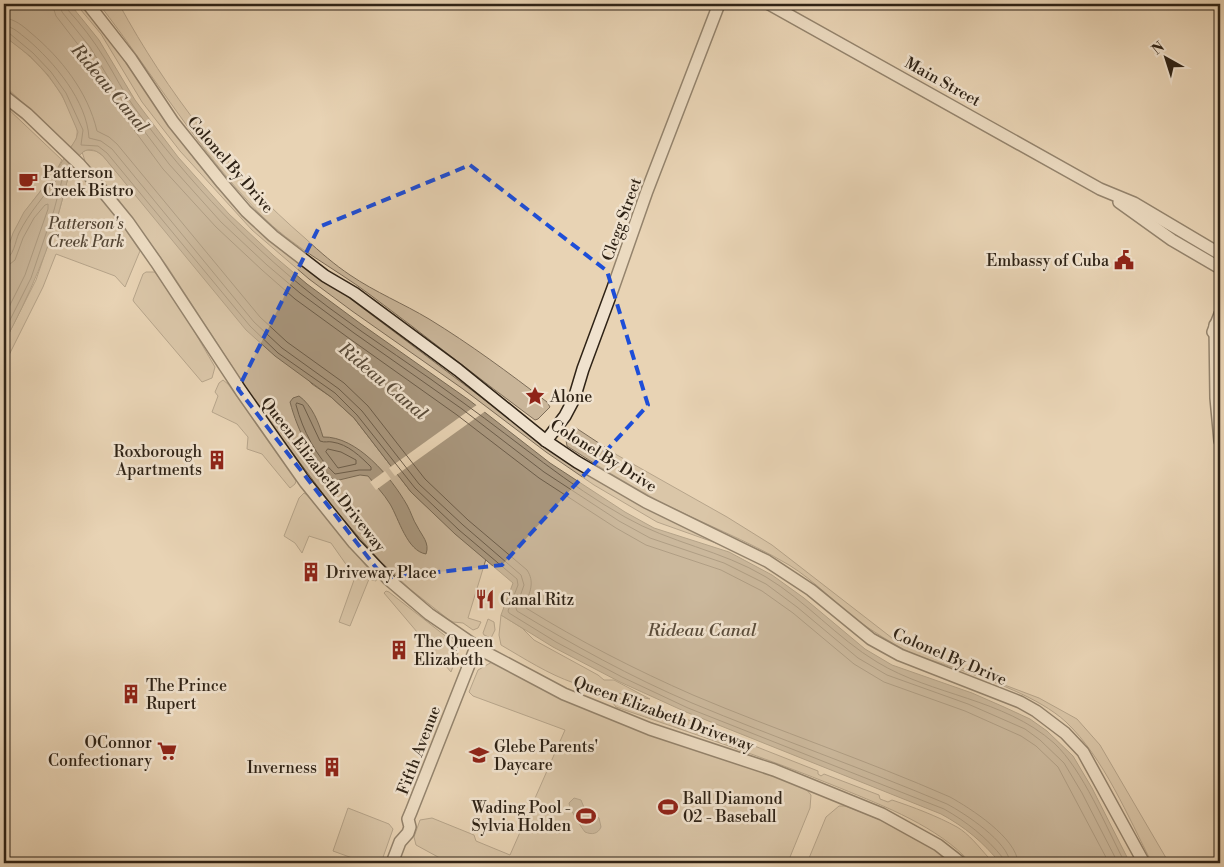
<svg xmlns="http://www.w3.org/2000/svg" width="1224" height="867" font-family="'Libre Bodoni',serif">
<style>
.green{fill:#c9b599;stroke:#7c6c58}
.water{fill:#a9977e;stroke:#786954}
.pier{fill:#e8d3b4}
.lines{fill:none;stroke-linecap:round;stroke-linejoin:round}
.shore{stroke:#6c5d4a;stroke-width:1}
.secondary-casing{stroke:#2f2316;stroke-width:14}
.secondary{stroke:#f0e2ce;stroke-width:11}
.marked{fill:none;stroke:#1d4ed8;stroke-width:4;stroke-dasharray:10 6;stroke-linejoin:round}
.labels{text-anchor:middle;stroke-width:5;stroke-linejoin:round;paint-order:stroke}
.street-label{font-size:16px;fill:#2f2316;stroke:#f0e2ce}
.poi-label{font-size:16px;fill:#2f2316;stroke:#f0e2ce;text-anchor:start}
.park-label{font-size:16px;font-style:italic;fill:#564837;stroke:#f0e2ce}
.water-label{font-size:18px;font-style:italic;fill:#5a4c3a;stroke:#f0e2ce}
</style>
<rect width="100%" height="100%" fill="#e8d3b4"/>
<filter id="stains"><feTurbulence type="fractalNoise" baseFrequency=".004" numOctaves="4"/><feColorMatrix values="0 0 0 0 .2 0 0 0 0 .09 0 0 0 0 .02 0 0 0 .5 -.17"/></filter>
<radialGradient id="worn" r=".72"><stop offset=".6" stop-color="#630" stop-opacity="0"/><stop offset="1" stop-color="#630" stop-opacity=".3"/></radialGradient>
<g class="green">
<path d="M76 4H82C136 71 179 148 238 211 265 239 296 262 328 282L526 431 716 543 657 522 594 485 546 452 463 389 352 311 309 279 252 230 180 151 142 102 101 34Z"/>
<path d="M99 4H119C167 92 230 174 306 239 320 252 335 265 350 275 375 292 404 304 429 319 470 344 509 373 547 402L550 407 538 419 535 420C479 379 425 335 369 294 333 267 292 247 260 214 198 150 153 74 99 4Z"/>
<path d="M4 36C34 57 60 84 73 119 75 124 78 129 77 134 77 140 74 143 70 148L4 85Z"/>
<path d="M4 105 62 160C52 180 35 195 24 214 15 228 9 244 4 260Z"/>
<polygon points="87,150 96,151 103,156 163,228 312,384 331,397 354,418 411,492 457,535 486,559 468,618 481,622 478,628 473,630 463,623 453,622 448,619 410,589 380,561 336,511 260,409 167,266 115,195 85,161 82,152"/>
<path d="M70 170C96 185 123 226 140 251L125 287 115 276 56 254 43 287 4 365V343L36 280 59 212Z"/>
<polygon points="146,272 155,272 187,319 215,367 212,378 202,382 134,302 133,300 143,274"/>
<polygon points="223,380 228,384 296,481 295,484 290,488 262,454 247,449 248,437 237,424 212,412 218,396 215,392 219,383"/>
<path d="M576 428 617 455 727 517 772 545 892 638 986 678 1039 698 1077 719 1100 745 1169 863H1152C1128 817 1104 758 1066 722 1039 697 989 680 955 668 938 662 921 658 905 650 890 642 874 632 860 622 836 604 815 581 789 565 747 540 701 523 657 500 626 483 596 465 567 446L566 440Z"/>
<polygon points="304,493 307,495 376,578 376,581 369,579 350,626 339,622 354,580 350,570 331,543 309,536 302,553 295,543 284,536 299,498"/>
<polygon points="386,591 389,592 457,645 458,653 451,672 384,593"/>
<path d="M501 615 522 628 534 640 598 675 604 680H614L650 699C625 694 598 691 574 683 548 674 525 659 501 645L499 635Z"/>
<polygon points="488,619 494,622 495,630 491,638 484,635 483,633"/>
<path d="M492 662C535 685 580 708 626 725 686 747 747 764 806 789L811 795 810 808 788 862 787 863H449L416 845 414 837 420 820 432 818 474 835 476 841 510 855 565 730 473 696 469 692 478 670Z"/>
<path d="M616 698 658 708 818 771V774L821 776 824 774 879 795 880 799 888 802 892 800C913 807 937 816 957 827 969 834 979 847 988 857L987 860 990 863H971C937 826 886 807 840 788 767 758 691 733 616 707L613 703V699Z"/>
<path d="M839 806H845C883 820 921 836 952 863H807L826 817Z"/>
<polygon points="348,808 389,824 393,829 381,863 366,863 333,851"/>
</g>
<g class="water">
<path d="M4 4H70L99 40 135 100 178 157 229 214 274 256 307 284 361 324 469 400 550 463 625 512 654 528 729 552 772 575 804 598 865 649 892 665 972 693 1004 707 1030 719 1047 731 1073 756 1092 788 1130 863H1000C983 842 965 827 941 814L686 712 620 682 553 647 501 615 513 583 455 534 411 492 354 418 331 397 275 356 246 330 103 156C98 151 89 147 83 152 70 162 67 183 63 197 50 248 29 296 4 343V260L13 233 24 212 55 173 76 139 78 132 62 95 48 75 30 56 4 36Z"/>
<path d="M299 396C312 405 319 423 323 437 357 436 391 477 407 505 411 512 413 520 417 526 422 536 430 543 426 554 407 551 399 519 390 504 384 494 375 485 368 476L360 475 335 481C312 459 298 432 290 402L293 398Z"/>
<path d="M574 798 581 800 585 810 599 818 601 827C598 834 592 835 585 832 581 827 569 808 569 803Z"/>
</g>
<g class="pier">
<polygon points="478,404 487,410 395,476 389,468"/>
<polygon points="385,471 391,479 376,490 370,482"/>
</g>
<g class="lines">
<g class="shore">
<polyline points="52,4 56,16 83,51 120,111 163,169 216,227 262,270 295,299 350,339 457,415 539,478 616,528 646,545 721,570 762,591 793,613 854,664 884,682 965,711 1021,736 1036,746 1058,767 1109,863"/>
<polyline points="60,4 62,12 90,47 126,107 169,164 221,222 267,265 300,293 354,333 462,409 544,472 619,521 650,538 724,563 766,584 797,607 858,658 887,675 968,704 1025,729 1040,740 1064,763 1082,793 1118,863"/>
<path d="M66 4 67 9C81 24 94 41 105 59 115 75 123 92 134 107 189 183 253 250 328 307 373 341 420 370 465 404 518 442 568 485 625 517 670 543 721 550 766 577 806 601 837 638 877 662 933 696 1003 698 1054 743 1083 770 1106 827 1125 863"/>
<path d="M4 18C15 19 23 26 31 33 61 58 88 92 97 131L109 137 117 144 260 317 287 342 344 383 368 406 425 479 468 520 527 570C535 582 530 592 525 605L526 608C579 641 636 670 693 695 778 731 866 760 950 797 970 808 1017 838 1018 863"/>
<path d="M4 26C13 26 20 34 27 39 54 62 87 101 89 138L101 141 112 149 254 322 282 348 339 389 362 411 419 484 463 525 521 575 524 585 516 608 517 611C573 645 631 677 692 703 776 738 862 768 947 804 964 813 1009 842 1010 863"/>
<path d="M4 32 9 33 33 53 51 72 66 93 83 130 81 145 98 146 107 153 250 326 278 353 335 393 357 415 415 488 459 530 517 579 518 585 508 611 509 613 556 642 622 677 688 708 944 809C967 822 986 837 1003 858L1004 863"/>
<path d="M4 259C14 258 15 241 19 233 29 213 44 196 58 178L61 177 62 180 54 210 31 278 4 332"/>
<polyline points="4,265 10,264 15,260 23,238 34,218 45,205 48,204 48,209 25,275 4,317"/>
<path d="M297 403 303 405 320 441C325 443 328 441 332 442 348 444 361 457 371 467V470H359L335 474C316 456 303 431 296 405Z"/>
<polygon points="328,449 341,452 356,460 356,464 338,468 326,452"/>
</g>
<defs>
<g id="secondary">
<polyline points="88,4 131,59 173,122 222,183 246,211 273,236 325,276 354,293 458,370 546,441 577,462 646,502 767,561 811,590 871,639 900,655 1020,702 1036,711 1065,733 1083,752 1144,863"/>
<polyline points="769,4 1100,189 1134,203 1220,254"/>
<polyline points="4,96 27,114 79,164 101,189 128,222 156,262 241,391 305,482 354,543 388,579 429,614 483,651 564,694 650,729 774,770 882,814 938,845 961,863"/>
<polyline points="1119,202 1172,240 1220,268"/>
<polyline points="1215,325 1216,398 1220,441"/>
<polyline points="1213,332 1220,314"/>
<polyline points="546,441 565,416 574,399 583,369 613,288 647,191 719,4"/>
<polyline points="392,863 400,842 408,833 410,827 408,819 411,812 476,647"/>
</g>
</defs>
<use href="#secondary" class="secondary-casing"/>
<use href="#secondary" class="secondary"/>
</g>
<path d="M0 0H1224V867H0ZM470 165 607 271 648 405 502 565 384 578 238 389 319 227Z" fill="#e8d3b4" fill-opacity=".55" fill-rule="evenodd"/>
<path class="marked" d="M470 165 607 271 648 405 502 565 384 578 238 389 319 227Z"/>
<defs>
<symbol id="cafe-bare" viewBox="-9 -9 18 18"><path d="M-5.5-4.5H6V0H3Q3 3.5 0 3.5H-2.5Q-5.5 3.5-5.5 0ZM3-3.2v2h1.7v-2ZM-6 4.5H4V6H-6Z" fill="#8f2418" stroke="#f0e2ce" stroke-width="2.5" paint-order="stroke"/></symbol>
<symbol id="civic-bare" viewBox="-9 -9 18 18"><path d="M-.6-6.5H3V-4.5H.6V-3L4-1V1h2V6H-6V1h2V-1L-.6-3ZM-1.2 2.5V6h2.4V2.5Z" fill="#8f2418" stroke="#f0e2ce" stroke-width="2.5" paint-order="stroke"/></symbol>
<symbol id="sight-bare" viewBox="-9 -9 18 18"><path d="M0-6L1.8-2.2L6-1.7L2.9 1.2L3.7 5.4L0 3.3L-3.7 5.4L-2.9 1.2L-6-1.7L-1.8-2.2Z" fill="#8f2418" stroke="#f0e2ce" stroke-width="2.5" paint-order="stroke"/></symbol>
<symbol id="building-bare" viewBox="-9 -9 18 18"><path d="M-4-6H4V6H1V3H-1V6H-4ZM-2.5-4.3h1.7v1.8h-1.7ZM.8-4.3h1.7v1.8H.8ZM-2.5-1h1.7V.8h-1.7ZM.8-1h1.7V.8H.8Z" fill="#8f2418" stroke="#f0e2ce" stroke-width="2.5" paint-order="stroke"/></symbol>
<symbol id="restaurant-bare" viewBox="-9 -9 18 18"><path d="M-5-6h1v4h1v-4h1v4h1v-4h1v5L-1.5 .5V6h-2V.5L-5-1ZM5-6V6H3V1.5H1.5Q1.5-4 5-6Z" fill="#8f2418" stroke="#f0e2ce" stroke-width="2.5" paint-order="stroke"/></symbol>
<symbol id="supermarket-bare" viewBox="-9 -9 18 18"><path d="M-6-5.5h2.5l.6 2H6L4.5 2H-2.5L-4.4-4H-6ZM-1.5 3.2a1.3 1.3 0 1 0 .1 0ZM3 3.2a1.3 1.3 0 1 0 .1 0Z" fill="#8f2418" stroke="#f0e2ce" stroke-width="2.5" paint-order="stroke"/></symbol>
<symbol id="school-bare" viewBox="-9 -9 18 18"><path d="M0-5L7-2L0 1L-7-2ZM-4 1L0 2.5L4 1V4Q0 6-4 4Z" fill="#8f2418" stroke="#f0e2ce" stroke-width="2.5" paint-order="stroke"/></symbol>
<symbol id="stadium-bare" viewBox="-9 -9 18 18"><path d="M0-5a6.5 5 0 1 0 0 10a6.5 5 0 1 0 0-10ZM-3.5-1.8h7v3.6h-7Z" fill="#8f2418" stroke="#f0e2ce" stroke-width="2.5" paint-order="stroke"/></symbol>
</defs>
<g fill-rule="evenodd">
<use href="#cafe-bare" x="14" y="167" width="28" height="28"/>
<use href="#civic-bare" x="1110" y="246" width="28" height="28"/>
<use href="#sight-bare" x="521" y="382" width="28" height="28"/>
<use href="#building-bare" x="203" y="446" width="28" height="28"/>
<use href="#building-bare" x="297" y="558" width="28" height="28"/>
<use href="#restaurant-bare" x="471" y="585" width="28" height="28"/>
<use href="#building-bare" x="385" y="636" width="28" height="28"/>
<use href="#building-bare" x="117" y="680" width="28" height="28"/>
<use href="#supermarket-bare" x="153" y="737" width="28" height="28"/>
<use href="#school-bare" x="465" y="741" width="28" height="28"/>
<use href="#building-bare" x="318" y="753" width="28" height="28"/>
<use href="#stadium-bare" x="654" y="793" width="28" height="28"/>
<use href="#stadium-bare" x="572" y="802" width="28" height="28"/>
</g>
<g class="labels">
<g class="street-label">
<text transform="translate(943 81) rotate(29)" y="6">Main Street</text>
<text transform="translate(231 164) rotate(49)" y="6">Colonel By Drive</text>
<text transform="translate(621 219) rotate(-70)" y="6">Clegg Street</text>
<text transform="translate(604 455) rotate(32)" y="6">Colonel By Drive</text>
<text transform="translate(324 474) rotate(52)" y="6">Queen Elizabeth Driveway</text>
<text transform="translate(950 656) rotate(23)" y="6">Colonel By Drive</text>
<text transform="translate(664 713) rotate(20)" y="6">Queen Elizabeth Driveway</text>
<text transform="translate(418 750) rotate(-69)" y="6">Fifth Avenue</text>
</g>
<g class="poi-label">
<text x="43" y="178">Patterson<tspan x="43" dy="18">Creek Bistro</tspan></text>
<text x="1109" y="266" text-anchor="end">Embassy of Cuba</text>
<text x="550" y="402">Alone</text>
<text x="202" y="457" text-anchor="end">Roxborough<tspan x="202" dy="18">Apartments</tspan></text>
<text x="326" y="578">Driveway Place</text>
<text x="500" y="605">Canal Ritz</text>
<text x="414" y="647">The Queen<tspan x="414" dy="18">Elizabeth</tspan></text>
<text x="146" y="691">The Prince<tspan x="146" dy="18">Rupert</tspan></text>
<text x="152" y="748" text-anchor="end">OConnor<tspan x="152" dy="18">Confectionary</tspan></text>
<text x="494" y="752">Glebe Parents'<tspan x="494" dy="18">Daycare</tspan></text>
<text x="317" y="773" text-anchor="end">Inverness</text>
<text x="683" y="804">Ball Diamond<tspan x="683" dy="18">02 - Baseball</tspan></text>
<text x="571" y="813" text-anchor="end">Wading Pool -<tspan x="571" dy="18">Sylvia Holden</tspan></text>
</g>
<g class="park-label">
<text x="86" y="229">Patterson's<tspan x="86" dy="18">Creek Park</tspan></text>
</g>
<g class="water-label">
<text transform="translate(110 88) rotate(50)" y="6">Rideau Canal</text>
<text transform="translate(383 381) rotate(40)" y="6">Rideau Canal</text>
<text x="702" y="636">Rideau Canal</text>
</g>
</g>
<rect width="1224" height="867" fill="none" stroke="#e8d3b4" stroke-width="20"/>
<rect x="5" y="5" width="1214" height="857" fill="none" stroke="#2f2316" stroke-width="2.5"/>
<rect x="10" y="10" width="1204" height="847" fill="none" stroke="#2f2316"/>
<g transform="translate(1166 58) rotate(321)" stroke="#f0e2ce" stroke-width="4" paint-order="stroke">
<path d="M0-4L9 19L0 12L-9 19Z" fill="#2f2316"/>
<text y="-8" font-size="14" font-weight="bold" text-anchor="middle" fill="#2f2316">N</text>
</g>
<rect width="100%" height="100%" filter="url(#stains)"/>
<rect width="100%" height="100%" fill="url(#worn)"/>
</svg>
